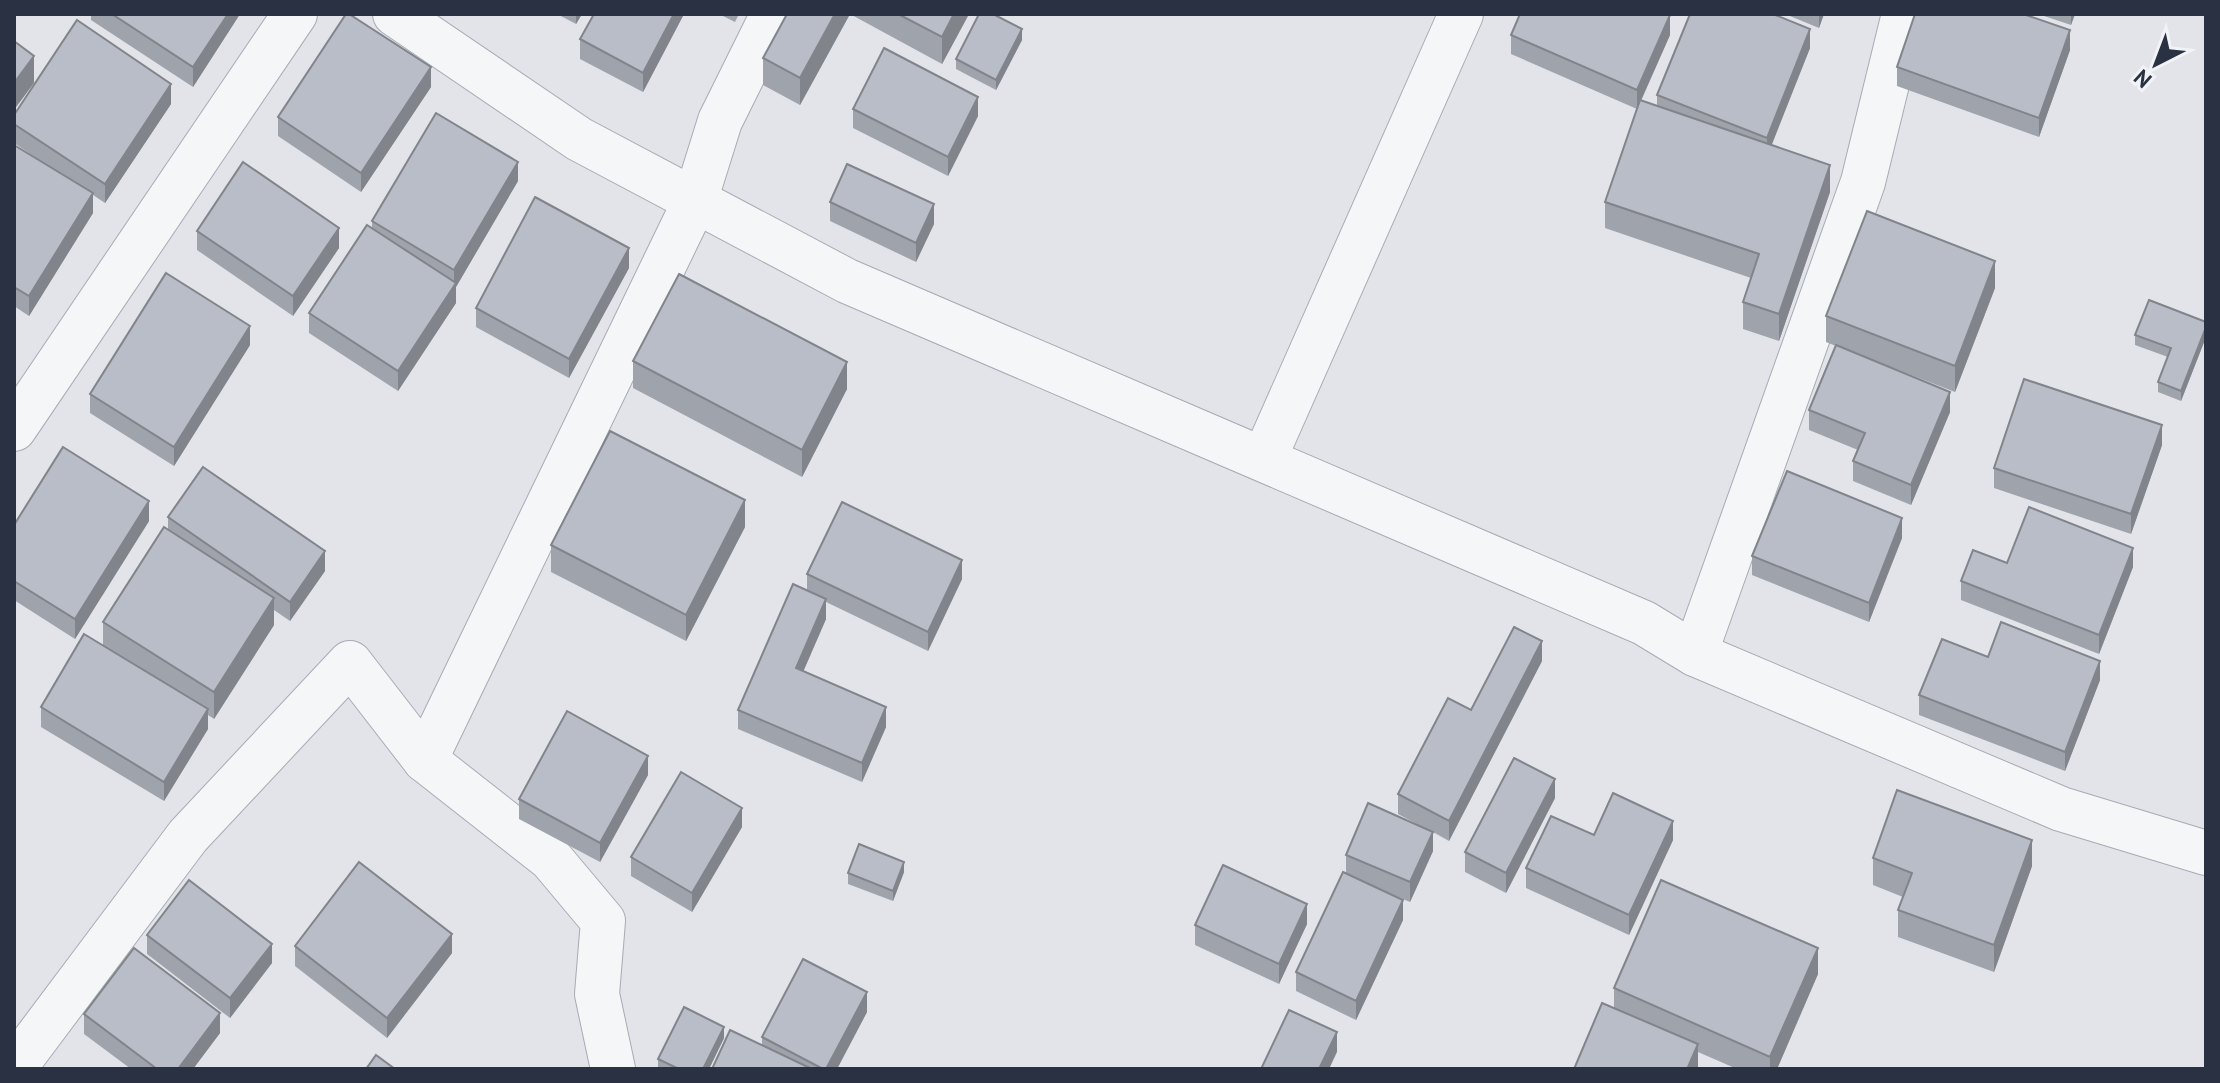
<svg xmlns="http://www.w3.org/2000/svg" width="2220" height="1083" font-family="'PT Sans',sans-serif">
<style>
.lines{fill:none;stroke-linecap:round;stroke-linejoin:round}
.minor-casing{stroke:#a7abb4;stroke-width:46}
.minor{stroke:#f4f6f8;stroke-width:44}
.wall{fill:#9fa3ab}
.shaded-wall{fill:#82848b}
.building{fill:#b9bdc7;stroke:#82848b;stroke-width:2}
</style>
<rect width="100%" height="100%" fill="#e2e4ea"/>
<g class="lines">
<defs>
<g id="minor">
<polyline points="395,14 579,139 847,281 1644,623 1695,654 2061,809 2206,853"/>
<polyline points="14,429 295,14"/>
<polyline points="1264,459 1461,14"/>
<polyline points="1695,654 1863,182 1904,14"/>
<polyline points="425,760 695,201 720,121 773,14"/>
<polyline points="14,1068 188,836 350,663 425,760 551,859 603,921 597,994 613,1069"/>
</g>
</defs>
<use href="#minor" class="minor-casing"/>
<use href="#minor" class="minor"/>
</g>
<g class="wall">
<polygon points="91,14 240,14 193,87 91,20"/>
<polygon points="557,14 582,14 576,24"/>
<polygon points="594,14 684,14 643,92 580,59 580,39"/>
<polygon points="719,14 739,14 735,22"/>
<polygon points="787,14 969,14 942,64 850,14 800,105 763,85 763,58"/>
<polygon points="1785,14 1824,14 1819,28"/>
<polygon points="2038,14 2075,14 2071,25"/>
<polygon points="1511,35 1670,35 1641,101 1657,106 1657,95 1810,48 1771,145 1830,192 1779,341 1743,329 1743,302 1751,278 1605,228 1605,202 1637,109 1511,54"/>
<polygon points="1022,40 996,90 956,69 956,59"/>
<polygon points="2070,50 2039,137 1897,86 1897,67"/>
<polygon points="431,87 361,192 278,136 278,117"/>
<polygon points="171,104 105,203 93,195 93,213 29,316 14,306 14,145 42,162 14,143 14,115"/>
<polygon points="853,109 978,116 948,176 853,128"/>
<polygon points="518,181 456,287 456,303 398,391 309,333 309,313 372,228 372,221"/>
<polygon points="830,202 934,224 916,262 830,221"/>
<polygon points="197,231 339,248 293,316 197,250"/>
<polygon points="629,268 569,378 476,327 476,308"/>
<polygon points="1995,288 1955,392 1888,366 1950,412 1911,505 1853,481 1853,461 1858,450 1809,430 1809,410 1836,346 1826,342 1826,316"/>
<polygon points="2206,322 2206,337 2181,401 2158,392 2158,382 2168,357 2135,345 2135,335"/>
<polygon points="250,345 174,466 90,413 90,394"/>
<polygon points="633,361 847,389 802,477 633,388"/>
<polygon points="2162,445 2131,534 1994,488 1994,468"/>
<polygon points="168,517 325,571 290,621 274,610 274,625 214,719 208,715 208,729 164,801 41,727 41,707 103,646 103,622 168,530"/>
<polygon points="149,521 75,639 14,600 14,525"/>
<polygon points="745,527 686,641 551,572 551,545"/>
<polygon points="1902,538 1869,622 1752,575 1752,556"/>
<polygon points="2007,563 2133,567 2099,654 1961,600 1961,581"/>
<polygon points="807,574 962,579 928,651 826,602 826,619 803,672 886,727 862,782 738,729 738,710 807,591"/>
<polygon points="1542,661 1449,841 1433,832 1433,851 1410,902 1366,883 1403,920 1356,1020 1296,991 1296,972 1346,874 1346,855 1430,831 1398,814 1398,794 1471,710"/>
<polygon points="2100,680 2065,771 1919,715 1919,695"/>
<polygon points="648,775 600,862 519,819 519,799"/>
<polygon points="1555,798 1506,893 1465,872 1465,852"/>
<polygon points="742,827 692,912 631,876 631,857"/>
<polygon points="1594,835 1673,840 1629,935 1526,888 1526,868"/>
<polygon points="1873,858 2032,866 1994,972 1898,937 1898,910 1903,897 1873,885"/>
<polygon points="904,872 893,901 848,884 848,873"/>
<polygon points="1307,924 1279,984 1195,945 1195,925"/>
<polygon points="147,935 272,963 230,1018 147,954"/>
<polygon points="295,946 452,953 387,1038 295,966"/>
<polygon points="1818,974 1777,1069 1737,1069 1698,1052 1698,1069 1614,1008 1614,988"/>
<polygon points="867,1012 837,1069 712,1069 762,1045 762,1037"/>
<polygon points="84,1014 220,1033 193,1069 131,1069 84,1034"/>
<polygon points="724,1038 709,1069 658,1069 658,1059"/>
</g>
<g class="shaded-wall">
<polygon points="228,14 240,14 193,87 193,67"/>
<polygon points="576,14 582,14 576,24"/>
<polygon points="674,14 684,14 643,92 643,73"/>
<polygon points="835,14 850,14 800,105 800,78"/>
<polygon points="954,14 969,14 942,64 942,37"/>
<polygon points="1819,14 1824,14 1819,28"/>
<polygon points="2071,14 2075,14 2071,25"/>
<polygon points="1670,15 1670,35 1637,109 1637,90"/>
<polygon points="1022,29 1022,40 996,90 996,80"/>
<polygon points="1810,29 1810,48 1767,157 1767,138"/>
<polygon points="2070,30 2070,50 2039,137 2039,118"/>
<polygon points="34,56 34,83 14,110 14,83"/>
<polygon points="431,67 431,87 361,192 361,173"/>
<polygon points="171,84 171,104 105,203 105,184"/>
<polygon points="978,97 978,116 948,176 948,157"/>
<polygon points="518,162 518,181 456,287 456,303 398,391 398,371 454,285 454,270"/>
<polygon points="1830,165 1830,192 1779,341 1779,314"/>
<polygon points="93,193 93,213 29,316 29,296"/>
<polygon points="934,204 934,224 916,262 916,243"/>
<polygon points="339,228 339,248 293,316 293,296"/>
<polygon points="629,248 629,268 569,378 569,359"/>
<polygon points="1995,261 1995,288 1955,392 1955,366"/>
<polygon points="250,326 250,345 174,466 174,447"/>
<polygon points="2206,327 2206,337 2181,401 2181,391"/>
<polygon points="847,362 847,389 802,477 802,450"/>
<polygon points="1950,392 1950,412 1911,505 1911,485"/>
<polygon points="2162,425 2162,445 2131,534 2131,514"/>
<polygon points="745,500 745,527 686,641 686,615"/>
<polygon points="149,501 149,521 75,639 75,619"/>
<polygon points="1902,518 1902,538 1869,622 1869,603"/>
<polygon points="2133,548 2133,567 2099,654 2099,635"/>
<polygon points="325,551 325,571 290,621 290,602"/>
<polygon points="962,560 962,579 928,651 928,632"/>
<polygon points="274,598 274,625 214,719 214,692"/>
<polygon points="826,599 826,619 796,688 796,668"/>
<polygon points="1542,641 1542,661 1449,841 1449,821"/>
<polygon points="2100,661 2100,680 2065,771 2065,752"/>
<polygon points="886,707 886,727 862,782 862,763"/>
<polygon points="208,709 208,729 164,801 164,782"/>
<polygon points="648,756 648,775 600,862 600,843"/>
<polygon points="1555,779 1555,798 1506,893 1506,873"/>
<polygon points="742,808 742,827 692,912 692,893"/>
<polygon points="1673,821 1673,840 1629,935 1629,915"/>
<polygon points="1433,832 1433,851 1410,902 1410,882"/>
<polygon points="2032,840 2032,866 1994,972 1994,945"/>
<polygon points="904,862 904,872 893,901 893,891"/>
<polygon points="1403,900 1403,920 1356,1020 1356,1001"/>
<polygon points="1307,904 1307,924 1279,984 1279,964"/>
<polygon points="452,934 452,953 387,1038 387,1018"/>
<polygon points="272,944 272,963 230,1018 230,998"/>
<polygon points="1818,948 1818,974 1777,1069 1770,1069 1770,1057"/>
<polygon points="867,992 867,1012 837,1069 826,1069"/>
<polygon points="220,1013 220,1033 193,1069 178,1069"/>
<polygon points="724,1027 724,1038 709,1069 703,1069"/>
<polygon points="1337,1032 1337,1052 1329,1069 1319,1069"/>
<polygon points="1698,1044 1698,1069 1688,1069 1688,1067"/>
</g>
<g class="building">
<polygon points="112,14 228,14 193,67"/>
<polygon points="346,14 349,14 431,67 361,173 278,117"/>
<polygon points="594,14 674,14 643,73 580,39"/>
<polygon points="787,14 835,14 800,78 763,58"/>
<polygon points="898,14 954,14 942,37"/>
<polygon points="979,14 993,14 1022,29 996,80 956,59"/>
<polygon points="1520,14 1667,14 1670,15 1637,90 1511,35"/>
<polygon points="1690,14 1773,14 1810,29 1767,138 1657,95"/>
<polygon points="1915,14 2023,14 2070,30 2039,118 1897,67"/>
<polygon points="77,20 171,84 105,184 14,124 14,115"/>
<polygon points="14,41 34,56 14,83"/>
<polygon points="884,48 978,97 948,157 853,109"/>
<polygon points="1640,100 1830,165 1779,314 1743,302 1759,254 1605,202"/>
<polygon points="436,113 518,162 454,270 372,221"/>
<polygon points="14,145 93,193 29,296 14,287"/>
<polygon points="243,162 339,228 293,296 197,231"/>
<polygon points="847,164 934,204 916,243 830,202"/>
<polygon points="535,197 629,248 569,359 476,308"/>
<polygon points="1867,211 1995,261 1955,366 1826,316"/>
<polygon points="367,225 456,283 398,371 309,313"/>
<polygon points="166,273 250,326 174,447 90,394"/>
<polygon points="679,274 847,362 802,450 633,361"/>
<polygon points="2149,300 2206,322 2206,327 2181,391 2158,382 2171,348 2135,335"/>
<polygon points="1836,345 1950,392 1911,485 1853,461 1865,433 1809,410"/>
<polygon points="2024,379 2162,425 2131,514 1994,468"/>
<polygon points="610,431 745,500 686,615 551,545"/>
<polygon points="63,447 149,501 75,619 14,581 14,525"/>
<polygon points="203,467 325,551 290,602 168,517"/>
<polygon points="1787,471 1902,518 1869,603 1752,556"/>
<polygon points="842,502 962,560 928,632 807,574"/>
<polygon points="2029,507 2133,548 2099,635 1961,581 1973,550 2007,563"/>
<polygon points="164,527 274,598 214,692 103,622"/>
<polygon points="793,584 826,599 796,668 886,707 862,763 738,710"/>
<polygon points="2001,622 2100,661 2065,752 1919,695 1942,639 1988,657"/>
<polygon points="1514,627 1542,641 1449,821 1398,794 1448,698 1471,710"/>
<polygon points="84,634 208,709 164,782 41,707"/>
<polygon points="567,711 648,756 600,843 519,799"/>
<polygon points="1514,758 1555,779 1506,873 1465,852"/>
<polygon points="681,772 742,808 692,893 631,857"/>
<polygon points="1897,790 2032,840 1994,945 1898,910 1912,873 1873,858"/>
<polygon points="1613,793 1673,821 1629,915 1526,868 1551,816 1594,835"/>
<polygon points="1368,803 1433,832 1410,882 1346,855"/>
<polygon points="859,844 904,862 893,891 848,873"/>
<polygon points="359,862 452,934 387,1018 295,946"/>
<polygon points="1223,865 1307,904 1279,964 1195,925"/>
<polygon points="1343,872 1403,900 1356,1001 1296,972"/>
<polygon points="189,880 272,944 230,998 147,935"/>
<polygon points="1661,880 1818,948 1770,1057 1614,988"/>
<polygon points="134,948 220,1013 178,1069 157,1069 84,1014"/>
<polygon points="803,959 867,992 826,1069 823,1069 762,1037"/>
<polygon points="1602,1003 1698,1044 1688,1067 1692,1069 1574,1069"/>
<polygon points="684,1007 724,1027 703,1069 679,1069 658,1059"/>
<polygon points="1289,1010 1337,1032 1319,1069 1261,1069"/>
<polygon points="730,1030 812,1069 712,1069"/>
<polygon points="376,1055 395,1069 366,1069"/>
</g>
<rect width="2220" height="1083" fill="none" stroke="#2a3142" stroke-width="32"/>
<g transform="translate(2156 64) rotate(222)" stroke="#f1f3f7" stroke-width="6" paint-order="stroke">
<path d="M0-6L14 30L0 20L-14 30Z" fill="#2a3142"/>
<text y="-12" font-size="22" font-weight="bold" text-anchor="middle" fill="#2a3142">N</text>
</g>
</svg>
